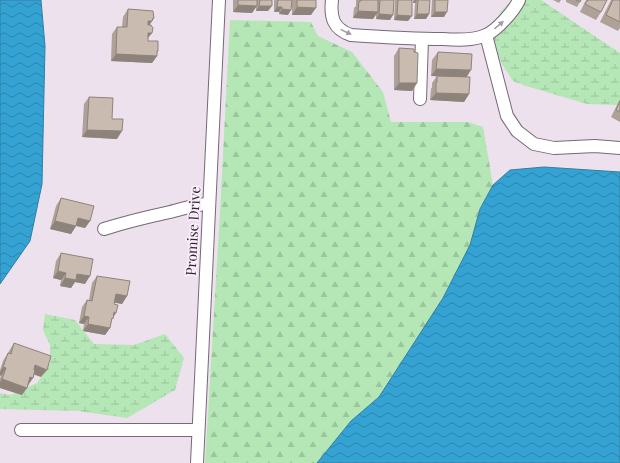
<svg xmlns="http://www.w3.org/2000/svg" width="620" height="463" font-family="'Playfair Display',serif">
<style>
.forest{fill:url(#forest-firs)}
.wetland{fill:url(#wetland-marsh)}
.water{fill:url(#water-waves);stroke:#327ea2}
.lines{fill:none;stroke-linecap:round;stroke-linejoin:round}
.minor-casing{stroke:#746975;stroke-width:14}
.minor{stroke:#fff;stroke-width:12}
.wall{fill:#aea197}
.shaded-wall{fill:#8d837b}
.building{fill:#cabbb0;stroke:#8d837b}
.oneway{fill:#a19fa1}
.labels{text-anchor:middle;stroke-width:3.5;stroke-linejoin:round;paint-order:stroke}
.street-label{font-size:14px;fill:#2e292e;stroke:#fbeefc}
</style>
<defs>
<pattern id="forest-firs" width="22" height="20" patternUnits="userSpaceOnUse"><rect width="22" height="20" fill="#b4e6b6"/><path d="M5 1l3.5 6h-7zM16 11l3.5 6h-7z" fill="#9bc59d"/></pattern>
<pattern id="wetland-marsh" width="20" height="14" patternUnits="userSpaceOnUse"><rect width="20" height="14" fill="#b4e6b6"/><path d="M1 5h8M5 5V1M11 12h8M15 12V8" fill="none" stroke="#9bc59d"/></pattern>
<pattern id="water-waves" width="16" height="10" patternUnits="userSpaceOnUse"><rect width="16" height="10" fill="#34a3d4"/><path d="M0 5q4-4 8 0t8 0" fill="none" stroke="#2c85ac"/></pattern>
</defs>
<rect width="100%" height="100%" fill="#eee1ee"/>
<polygon class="forest" points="230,20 311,22 318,36 352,52 383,92 391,122 468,122 483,127 493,185 480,209 470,245 443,298 379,397 351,421 318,463 205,463 220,212"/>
<g class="wetland">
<polygon points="512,0 541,0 620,53 620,98 617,105 587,104 526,86 513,81 502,64 489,33 501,11"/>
<polygon points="45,314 75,320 94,344 134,345 165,334 184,358 175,390 127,418 78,411 0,409 0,393 11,395 37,383 50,364 50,345 43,330"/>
</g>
<g class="water">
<polygon points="0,0 41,0 45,46 42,184 30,241 0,284"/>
<polygon points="544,167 620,172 620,463 317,463 351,421 379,397 443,298 470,245 480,209 493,185 510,170"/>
</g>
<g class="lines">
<defs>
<g id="minor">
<path d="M332 0C330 17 333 29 351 35 381 37 412 39 443 39 456 40 473 41 486 35 497 30 514 11 519 0"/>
<polyline points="486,35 507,116 517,131 534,144 554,148 595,146 620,148"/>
<polyline points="420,99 422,39"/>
<path d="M104 229C126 222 147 217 170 212 183 209 195 204 209 204"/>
<polyline points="21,430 198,430"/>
<polyline points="197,463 219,0"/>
</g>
</defs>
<use href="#minor" class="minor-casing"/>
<use href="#minor" class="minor"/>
</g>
<g class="wall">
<polygon points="233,0 272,0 268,11 256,11 256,6 252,13 233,12"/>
<polygon points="274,0 292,0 288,15 279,14 279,12 274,12"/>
<polygon points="292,0 316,0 311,15 292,15"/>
<polygon points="356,0 394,0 390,20 376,19 376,14 373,19 353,18 354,8 356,6"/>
<polygon points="395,0 412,0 408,21 394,20"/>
<polygon points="413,0 430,0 429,14 426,19 414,19 415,3 413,3"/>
<polygon points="432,0 448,0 444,17 431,17"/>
<polygon points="553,0 561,0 559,3"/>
<polygon points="566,0 581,0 577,7 566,2"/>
<polygon points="586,0 607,0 601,12 596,20 580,12"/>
<polygon points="611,0 620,0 620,28 618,31 600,22"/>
<polygon points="128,9 154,18 149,25 152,33 148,38 148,41 158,51 157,53 157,56 152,63 111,61 112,34 117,27 122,27 123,17"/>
<polygon points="399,48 417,83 412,91 394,90 394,56"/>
<polygon points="438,52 467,77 469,94 464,102 430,100 431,89 432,87 432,83 437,76 431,76 432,60"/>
<polygon points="89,97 112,119 117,139 82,137 84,104"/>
<polygon points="620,99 620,122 611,117"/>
<polygon points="61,198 90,221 85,228 76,226 71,234 50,229 56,206"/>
<polygon points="61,253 85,284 75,282 71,288 60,286 61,280 53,278 56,261"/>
<polygon points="97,276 127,296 122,304 114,302 113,317 111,321 110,328 105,335 83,331 84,324 79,323 82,307 87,300 89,300 92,283"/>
<polygon points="14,343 41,377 34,374 33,378 22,395 0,388 0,378 1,376 0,375 0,370 3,361"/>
</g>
<g class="shaded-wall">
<polygon points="415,0 417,0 415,3 413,3"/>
<polygon points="238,5 257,6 252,13 233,12"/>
<polygon points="259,6 272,6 268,11 256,11"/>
<polygon points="277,7 282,7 279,12 274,12"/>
<polygon points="297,7 316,8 311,15 292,15"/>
<polygon points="282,9 291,10 288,15 279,14"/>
<polygon points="358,11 378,12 373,19 353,18"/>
<polygon points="435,12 447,12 444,17 431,17"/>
<polygon points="379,14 393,15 390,20 376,19"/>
<polygon points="417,14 429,14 426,19 414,19"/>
<polygon points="397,15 412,16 408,21 394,20"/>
<polygon points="153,18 154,18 147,29 148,21"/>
<polygon points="148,33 152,33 146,40"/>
<polygon points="158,51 155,55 157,56 152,63 111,61 116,54"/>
<polygon points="436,69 471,70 466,78 431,76"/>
<polygon points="399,83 417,83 412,91 394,90"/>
<polygon points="436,93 469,94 464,102 430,100"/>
<polygon points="87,130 122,131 117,139 82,137"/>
<polygon points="78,218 90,221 85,228 73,225"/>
<polygon points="55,221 76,226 71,234 50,229"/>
<polygon points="58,271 66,273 61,280 53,278"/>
<polygon points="77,274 90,276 85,284 75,282 71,288 60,286 65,278"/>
<polygon points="116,294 127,296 122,304 111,302"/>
<polygon points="114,312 116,313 108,326"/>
<polygon points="84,316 89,317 84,324 79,323"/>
<polygon points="88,324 110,328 105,335 83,331"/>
<polygon points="35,365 47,370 41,377 30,373"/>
<polygon points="3,367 6,368 1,376 0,375 0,372"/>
<polygon points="30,377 33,378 27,386"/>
<polygon points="2,379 27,388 22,395 0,388 0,382"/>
</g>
<g class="building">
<polygon points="238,0 257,0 257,6 238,5"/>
<polygon points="260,0 272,0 272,6 259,6"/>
<polygon points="278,0 292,0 291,10 282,9 282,7 277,7"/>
<polygon points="297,0 316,0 316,8 297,7"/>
<polygon points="361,0 378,0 378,12 358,11 359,1 361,1"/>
<polygon points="380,0 394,0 393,15 379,14"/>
<polygon points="398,0 412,0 412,16 397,15"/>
<polygon points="418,0 430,0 429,14 417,14"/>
<polygon points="435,0 448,0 447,12 435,12"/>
<polygon points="576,0 581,0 580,2"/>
<polygon points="588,0 607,0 601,12 585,4"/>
<polygon points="613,0 620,0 620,22 606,15"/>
<polygon points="128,9 153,11 154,18 153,18 152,21 148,21 148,25 151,25 153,28 152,33 148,33 148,41 158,41 158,51 157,51 157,56 116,54 117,27 127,27"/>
<polygon points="399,48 414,49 414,52 418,53 417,83 399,83"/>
<polygon points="438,52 472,54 471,70 436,69"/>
<polygon points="437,76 470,77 469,94 436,93 436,82 437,82"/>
<polygon points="89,97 113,98 112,119 123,119 122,131 87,130"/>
<polygon points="620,101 620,112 616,110"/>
<polygon points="61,198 94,206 90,221 78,218 76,226 55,221"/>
<polygon points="61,253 93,259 90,276 77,274 76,280 65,278 66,273 58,271"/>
<polygon points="97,276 130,281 127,296 116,294 114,304 118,305 116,313 114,312 113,319 112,318 110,328 88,324 89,317 84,316 87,300 92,301"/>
<polygon points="14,343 51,356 47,370 35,365 34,370 35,370 33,378 30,377 27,388 2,379 6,368 3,367 8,353 11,354"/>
</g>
<defs><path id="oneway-solid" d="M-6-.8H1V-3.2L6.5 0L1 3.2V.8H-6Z"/></defs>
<g class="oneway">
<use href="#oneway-solid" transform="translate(499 25) rotate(-40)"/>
<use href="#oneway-solid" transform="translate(346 32) rotate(26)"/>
</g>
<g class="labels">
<g class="street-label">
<text transform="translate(193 231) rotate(-87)" y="5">Promise Drive</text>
</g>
</g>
</svg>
